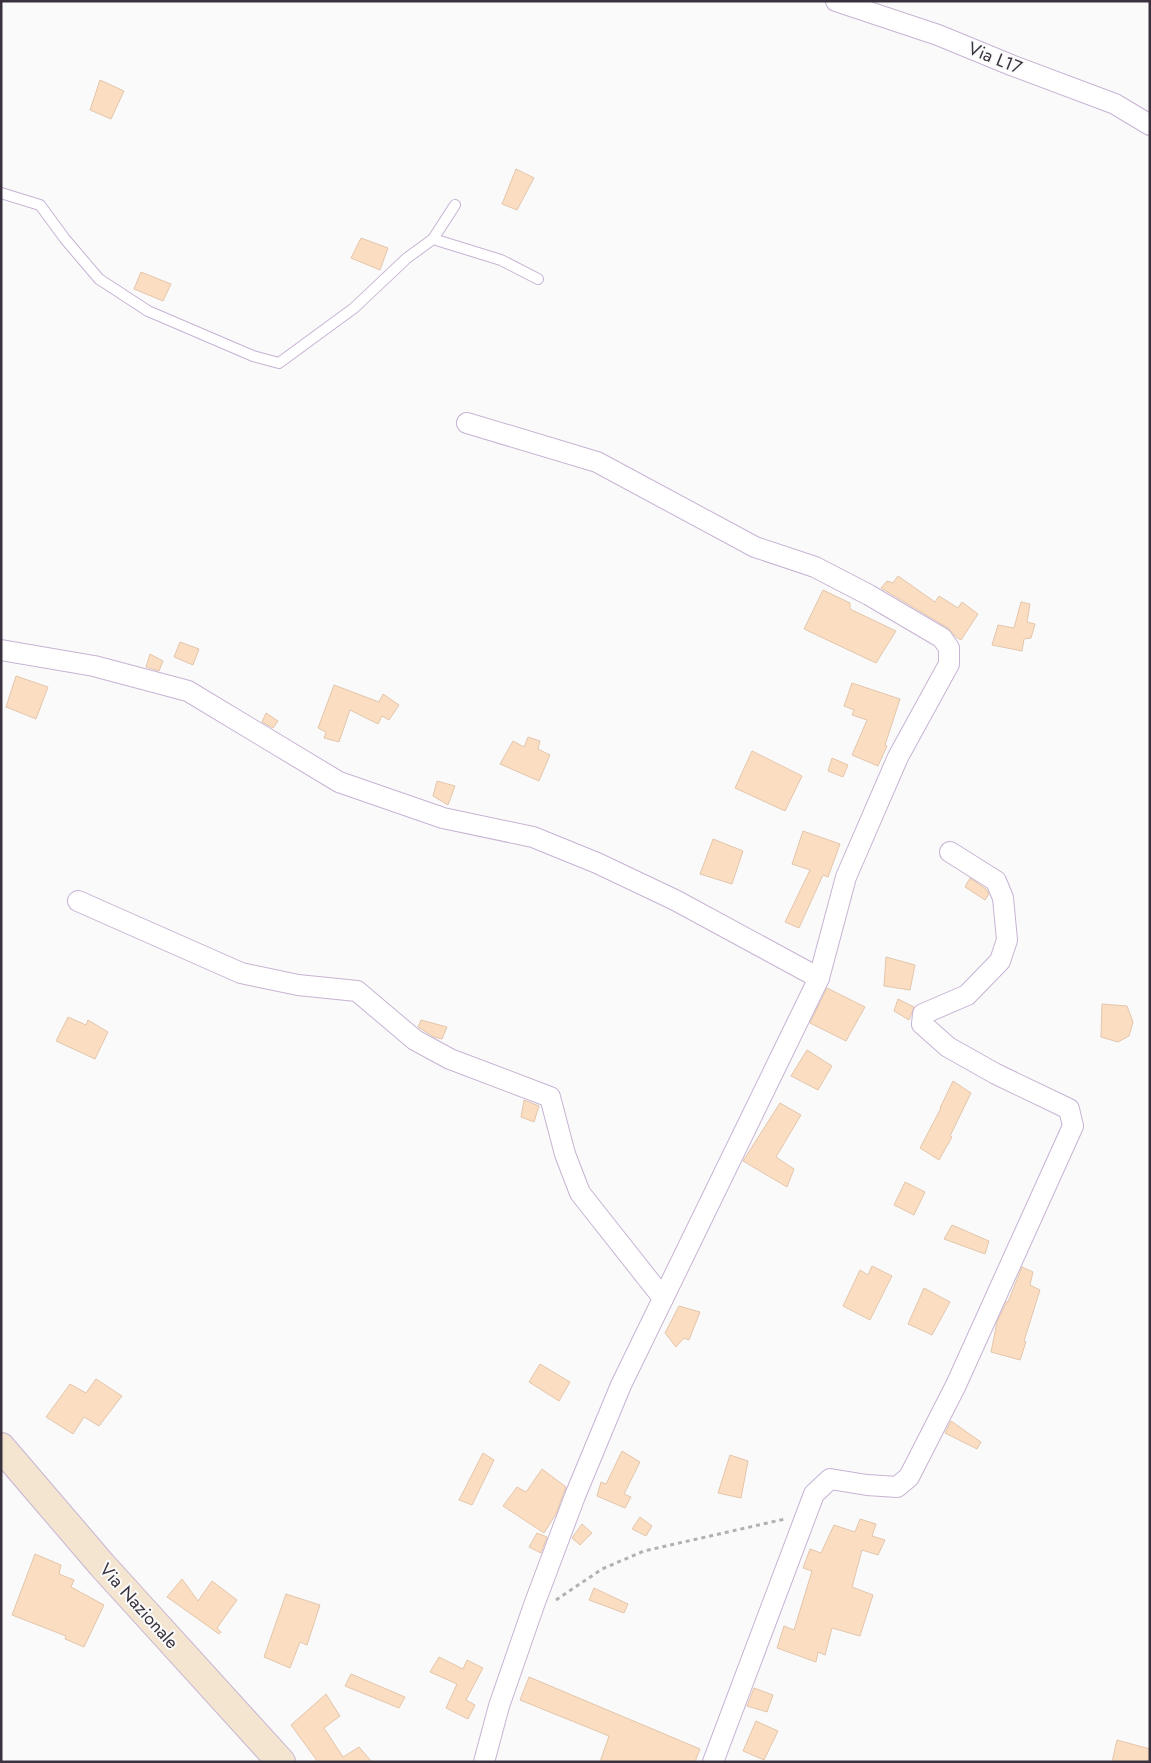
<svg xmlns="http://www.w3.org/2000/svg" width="1151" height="1763" font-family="Jost,sans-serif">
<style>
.building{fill:#fbddc2;stroke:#e3c6ab}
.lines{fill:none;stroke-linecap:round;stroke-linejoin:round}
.lane-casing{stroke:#c7b3d3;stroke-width:12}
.street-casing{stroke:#c7b3d3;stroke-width:22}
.secondary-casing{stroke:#c7b3d3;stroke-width:30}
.path{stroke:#b2b0b4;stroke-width:3;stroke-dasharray:4 4;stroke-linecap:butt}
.lane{stroke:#fff;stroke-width:10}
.street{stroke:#fff;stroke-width:20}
.secondary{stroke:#f4e5d0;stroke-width:28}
.labels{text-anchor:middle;stroke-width:4;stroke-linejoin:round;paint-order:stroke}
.street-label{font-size:18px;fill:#39323e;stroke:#fafafa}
</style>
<rect width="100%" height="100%" fill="#fafafa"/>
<g class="building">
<polygon points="100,80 124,91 111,119 90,110"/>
<polygon points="516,169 534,178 517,210 502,204"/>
<polygon points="361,238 388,248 380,270 351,258"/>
<polygon points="141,272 171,284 163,301 134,289"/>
<polygon points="898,576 935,602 939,596 958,608 962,602 978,614 961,640 956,637 948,628 881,588 887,581 893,583"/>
<polygon points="823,590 850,603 850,609 896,631 876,663 804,629"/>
<polygon points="1021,602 1030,604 1027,622 1035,624 1031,638 1024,639 1022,651 992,645 998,625 1014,628"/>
<polygon points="180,642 199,649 193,665 174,657"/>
<polygon points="150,654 163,661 159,671 146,667"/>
<polygon points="16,676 48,687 36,719 6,707"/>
<polygon points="852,683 900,699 885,745 887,746 878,766 852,755 867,720 852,715 854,710 844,706"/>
<polygon points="334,685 379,702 383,694 399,705 389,720 382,716 378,724 350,710 339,742 324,738 326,732 318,728"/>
<polygon points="266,713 278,721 273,728 262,722"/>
<polygon points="528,737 540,741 538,749 550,755 539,781 500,764 513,741 524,747"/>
<polygon points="752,751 802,776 785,811 735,788"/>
<polygon points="832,758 848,765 843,777 828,771"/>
<polygon points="437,781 455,786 448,805 433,796"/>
<polygon points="803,831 840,844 828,877 823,875 799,928 785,922 810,870 792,864"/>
<polygon points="713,839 743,851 732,884 700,874"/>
<polygon points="970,878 986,889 989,894 985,900 965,887"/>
<polygon points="886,957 915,965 910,990 884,986"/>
<polygon points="827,988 865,1007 846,1041 810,1023"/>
<polygon points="898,999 914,1007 909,1020 894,1011"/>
<polygon points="1102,1004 1127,1006 1133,1022 1129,1036 1118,1042 1101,1037"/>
<polygon points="68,1017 86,1025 88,1020 108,1032 95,1059 56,1041"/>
<polygon points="421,1020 447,1027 442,1039 434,1037 418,1027"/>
<polygon points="807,1050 832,1066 818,1090 791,1076"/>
<polygon points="953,1081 971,1093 950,1136 952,1137 939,1160 920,1148 941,1108 940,1108"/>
<polygon points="524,1100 539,1106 534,1122 521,1117"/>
<polygon points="780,1103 801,1115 776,1157 794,1169 787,1187 743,1161"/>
<polygon points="905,1182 925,1192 914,1215 894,1205"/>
<polygon points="952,1225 989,1241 985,1254 944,1239"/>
<polygon points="872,1266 892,1276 870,1320 843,1306 860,1270 868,1275"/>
<polygon points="1022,1267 1033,1272 1030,1285 1040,1290 1024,1341 1026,1342 1020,1360 991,1352 997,1322 1007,1301 1008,1302"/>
<polygon points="924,1288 950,1302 932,1335 908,1324"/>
<polygon points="679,1306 700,1312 689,1340 684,1338 676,1347 665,1333"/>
<polygon points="540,1364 570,1382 559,1401 529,1382"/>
<polygon points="96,1379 122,1396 99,1426 84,1417 73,1434 46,1417 70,1384 86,1393"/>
<polygon points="951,1421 981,1442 977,1449 945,1433"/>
<polygon points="622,1451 640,1462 624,1494 631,1497 625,1508 597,1496 601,1482 606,1484"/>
<polygon points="483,1453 494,1460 472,1505 459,1500"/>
<polygon points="730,1455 748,1461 741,1498 718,1493"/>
<polygon points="542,1469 566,1487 556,1514 544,1533 503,1506 517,1487 526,1492"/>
<polygon points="640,1517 652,1526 646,1536 632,1529"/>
<polygon points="860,1519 876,1524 872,1536 885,1540 878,1555 862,1550 852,1587 873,1595 860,1636 832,1628 825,1655 818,1652 816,1662 777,1648 784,1626 794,1630 812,1571 803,1568 810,1549 821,1553 834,1525 855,1532"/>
<polygon points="582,1524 592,1533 580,1545 572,1538"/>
<polygon points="537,1533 547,1537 541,1553 529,1547"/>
<polygon points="35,1554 61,1565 59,1574 74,1580 71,1587 104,1605 84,1647 65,1639 66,1636 12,1615"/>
<polygon points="182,1579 198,1601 212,1581 237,1600 217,1628 221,1632 219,1634 167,1597"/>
<polygon points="594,1588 628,1604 624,1613 589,1600"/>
<polygon points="286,1594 320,1605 307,1645 300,1642 290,1668 264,1657"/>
<polygon points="439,1657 463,1669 467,1660 483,1668 466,1700 475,1705 468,1719 446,1708 457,1684 430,1672"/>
<polygon points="351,1674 405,1697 399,1708 345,1686"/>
<polygon points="529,1677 700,1749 695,1762 600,1762 609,1736 520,1700"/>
<polygon points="754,1688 773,1695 767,1712 747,1706"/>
<polygon points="326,1694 340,1716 324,1728 343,1757 359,1747 372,1762 318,1762 291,1725"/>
<polygon points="756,1721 778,1731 764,1760 743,1751"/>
<polygon points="1117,1740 1150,1749 1150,1762 1112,1762"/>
</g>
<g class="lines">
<defs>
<g id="lane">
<polyline points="1,193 40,205 65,239 99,279 148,311 253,356 279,363 354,308 407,258 433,239 501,260 538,279"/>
<polyline points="433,239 455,205"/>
</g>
<g id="street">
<polyline points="836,1 938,35 1011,65 1115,104 1150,125"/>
<polyline points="467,423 597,462 755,547 815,567 869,595 942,638 949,648 949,664 898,757 846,877 819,978 621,1385 575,1496 534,1605 499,1706 484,1762"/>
<polyline points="1,650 94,666 188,691 339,782 443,818 533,837 597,863 675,900 819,978"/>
<polyline points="78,901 241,973 298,985 357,991 415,1040 450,1059 550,1097 565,1154 580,1193 663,1298"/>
<polyline points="713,1762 814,1494 830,1479 867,1485 897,1487 909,1477 956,1385 1073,1126 1069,1109 996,1074 948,1047 922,1024 923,1014 967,995 1000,961 1007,940 1003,898 996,881 950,852"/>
</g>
<polyline id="secondary" points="1,1447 102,1565 281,1762"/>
</defs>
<use href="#lane" class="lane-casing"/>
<use href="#street" class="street-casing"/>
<use href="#secondary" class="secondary-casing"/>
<polyline class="path" points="556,1600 602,1569 644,1551 785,1519"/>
<use href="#lane" class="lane"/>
<use href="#street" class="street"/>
<use href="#secondary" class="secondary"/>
</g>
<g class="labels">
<g class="street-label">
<text transform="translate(995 58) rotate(22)" y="6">Via L17</text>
<text transform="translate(139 1606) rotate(48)" y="6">Via Nazionale</text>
</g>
</g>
<rect width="1151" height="1763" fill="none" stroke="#39323e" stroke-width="5"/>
</svg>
